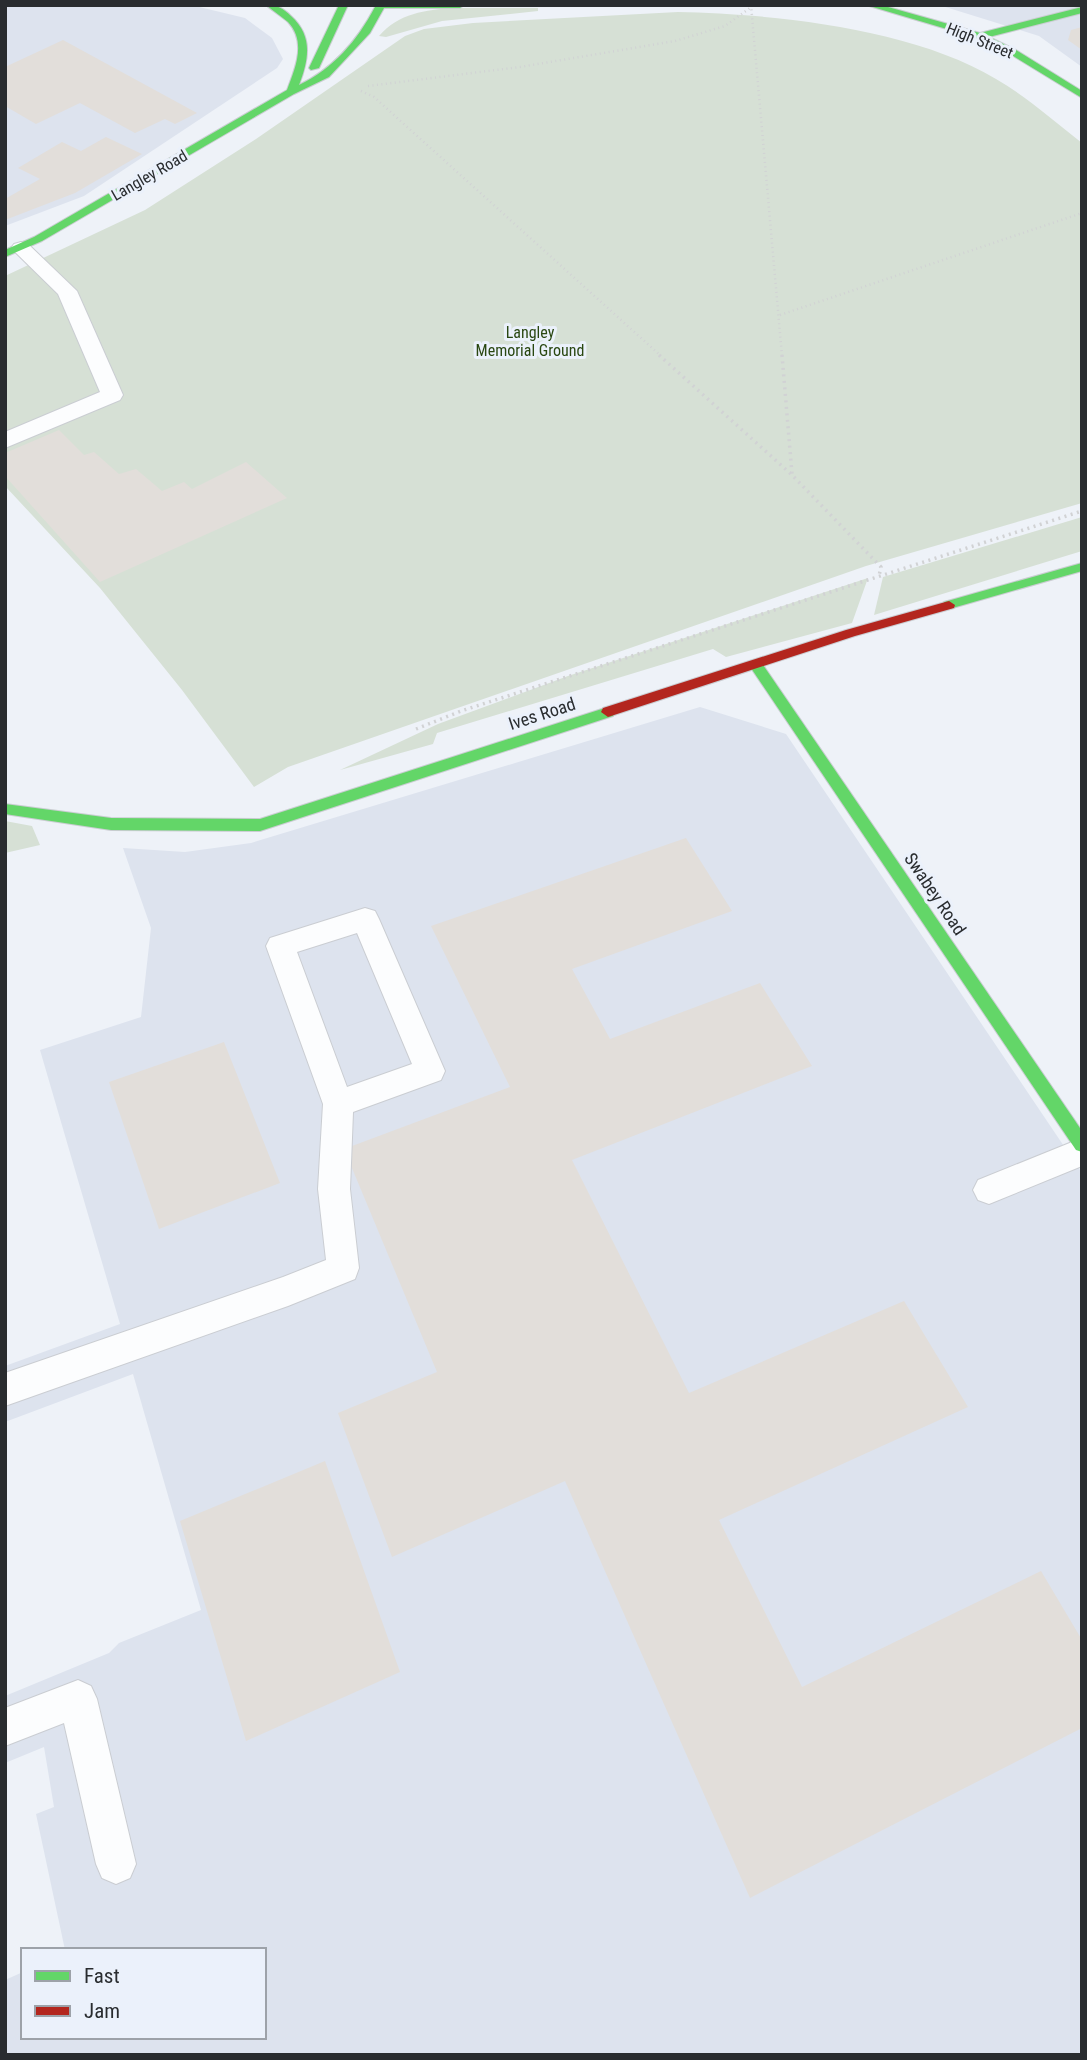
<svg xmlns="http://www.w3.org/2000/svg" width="1087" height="2060" font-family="'Roboto Condensed',sans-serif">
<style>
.built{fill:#dde3ee}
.green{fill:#d6e0d5}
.building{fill:#e2deda}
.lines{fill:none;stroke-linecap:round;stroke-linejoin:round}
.lane-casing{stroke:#cacdd2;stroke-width:2}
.fast-casing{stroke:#cacdd2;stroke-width:2}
.jam-casing{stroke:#cacdd2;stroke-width:2}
.path-far1{stroke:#d1d2d4;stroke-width:2.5;stroke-dasharray:1 3.5;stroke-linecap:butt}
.path{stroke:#d1d2d4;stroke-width:3.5;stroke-dasharray:2 4.5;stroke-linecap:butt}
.lane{fill:#fcfdfe;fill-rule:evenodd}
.fast{fill:#63d668;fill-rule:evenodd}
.jam{fill:#b3261e;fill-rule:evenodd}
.labels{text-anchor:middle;stroke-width:6;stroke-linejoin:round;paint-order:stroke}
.far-street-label{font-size:16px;fill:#292c2f;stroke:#ebf1fb}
.far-park-label{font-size:16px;fill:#294711;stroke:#ebf1fb}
.street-label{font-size:18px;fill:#292c2f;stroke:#ebf1fb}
</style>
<rect width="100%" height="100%" fill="#eef2f8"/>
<g class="built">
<polygon points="5,5 191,5 245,18 272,38 283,59 277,68 84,196 5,226"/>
<polygon points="939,5 1082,5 1082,67 1039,36"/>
<polygon points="700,707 786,734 1082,1173 1082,2055 5,2055 5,1980 23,1972 23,2037 264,2037 264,1950 65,1950 36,1814 54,1807 44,1747 5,1763 5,1696 109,1653 119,1643 201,1610 133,1374 5,1422 5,1366 120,1324 40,1050 141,1017 151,928 123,848 185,852 251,843"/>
</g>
<g class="green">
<path d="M454 8H538V11L442 21 386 37 379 36C399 13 425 10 454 8Z"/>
<path d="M678 12C774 14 912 28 996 79 1027 97 1054 121 1082 143V503L866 566 288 767 254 787 182 690 100 588 5 486V276L145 210 256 139 405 36 424 29 473 23Z"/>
<polygon points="1082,517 1082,551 874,615 883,577"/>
<polygon points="868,578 852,623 726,657 713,649 437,733 433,744 340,770 438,724 568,676"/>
<polygon points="5,821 32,826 40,845 5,853"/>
</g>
<g class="building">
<polygon points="1082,27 1082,50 1068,40 1071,30"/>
<polygon points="63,40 197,113 175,124 165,119 135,133 80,103 36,124 5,106 5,67"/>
<polygon points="106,137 142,154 75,193 5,220 5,199 40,179 18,168 62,142 81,151"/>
<polygon points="59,430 84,455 94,452 119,474 136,469 162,491 184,482 192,489 246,462 287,498 100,582 5,476 5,453"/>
<polygon points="686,838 732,911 572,969 610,1039 760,983 812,1066 572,1160 689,1393 904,1301 968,1407 719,1520 802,1687 1041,1571 1082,1640 1082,1728 750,1898 565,1481 392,1557 338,1413 437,1372 344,1149 510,1087 431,926"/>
<polygon points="224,1042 280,1183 159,1229 109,1082"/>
<polygon points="325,1461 400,1672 246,1741 180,1521"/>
</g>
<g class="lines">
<defs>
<g id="lane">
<polygon points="21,242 28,244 77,291 123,395 120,400 5,448 5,432 100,392 58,294 11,248 14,244"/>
<path d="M365 908 375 911 379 919 445 1071 441 1080 353 1112 350 1189 359 1268 355 1279 288 1306 5 1406V1373L283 1277 326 1260 318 1189 323 1104 266 946 270 938ZM357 933 412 1064 347 1087 297 952Z"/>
<polygon points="1082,1138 1082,1166 989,1204 978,1200 973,1190 978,1180"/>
<polygon points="78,1680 91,1686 97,1699 136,1864 130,1878 116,1884 102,1878 96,1864 64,1723 5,1746 5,1708"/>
</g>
<g id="fast">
<path d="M266 5C277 5 283 8 291 16 313 36 309 59 299 85 334 68 357 41 375 7L374 5H464L460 8H384L370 33 329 77 294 94 42 241 5 257V250L34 237 287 90C295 69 307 42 288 22 281 16 273 11 266 5Z"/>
<polygon points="339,5 348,5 319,68 311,70 309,68"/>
<polygon points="866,5 881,5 980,33 1082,7 1082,13 989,37 1016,50 1082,91 1082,98 1010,54 977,38"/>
<polygon points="1082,563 1082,571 949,609 943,605 944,602"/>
<polygon points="756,660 761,662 1082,1131 1082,1152 1076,1150 751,668 751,662"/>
<polygon points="608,707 613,708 615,712 613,716 260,831 111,830 5,814 5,804 111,818 260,819"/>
</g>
<polygon id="jam" points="949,601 955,605 954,608 855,636 608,717 601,712 603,708 846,630"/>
</defs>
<use href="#lane" class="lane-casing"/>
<use href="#fast" class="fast-casing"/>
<use href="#jam" class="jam-casing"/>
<g class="path-far1">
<polyline points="751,5 782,356"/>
<polyline points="368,86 520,67 675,41 725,26 750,8"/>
<polyline points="361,91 374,97 661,356"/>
<polyline points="780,315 1082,213"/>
</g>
<g class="path">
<polyline points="659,355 792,475 881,567 879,576"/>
<polyline points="782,355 792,474"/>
<polyline points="416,729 461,711 1082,511"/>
</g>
<use href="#lane" class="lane"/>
<use href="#fast" class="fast"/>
<use href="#jam" class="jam"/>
</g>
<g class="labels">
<g class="far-street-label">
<text transform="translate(980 40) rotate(22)" y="6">High Street</text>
<text transform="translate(149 175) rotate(-30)" y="6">Langley Road</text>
</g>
<g class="far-park-label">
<text x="530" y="338">Langley<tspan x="530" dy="18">Memorial Ground</tspan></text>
</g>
<g class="street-label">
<text transform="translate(542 714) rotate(-18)" y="6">Ives Road</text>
<text transform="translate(935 894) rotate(56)" y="6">Swabey Road</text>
</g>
</g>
<rect width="1087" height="2060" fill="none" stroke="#292c2f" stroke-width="14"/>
<rect x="21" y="1948" width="245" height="91" fill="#ebf1fb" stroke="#9da2a9" stroke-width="2"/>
<rect x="35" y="1971" width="35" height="10" fill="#63d668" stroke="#9da2a9" stroke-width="2"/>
<text x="84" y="1983" font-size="21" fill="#292c2f">Fast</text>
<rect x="35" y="2006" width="35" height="10" fill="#b3261e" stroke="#9da2a9" stroke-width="2"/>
<text x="84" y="2018" font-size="21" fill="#292c2f">Jam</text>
</svg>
